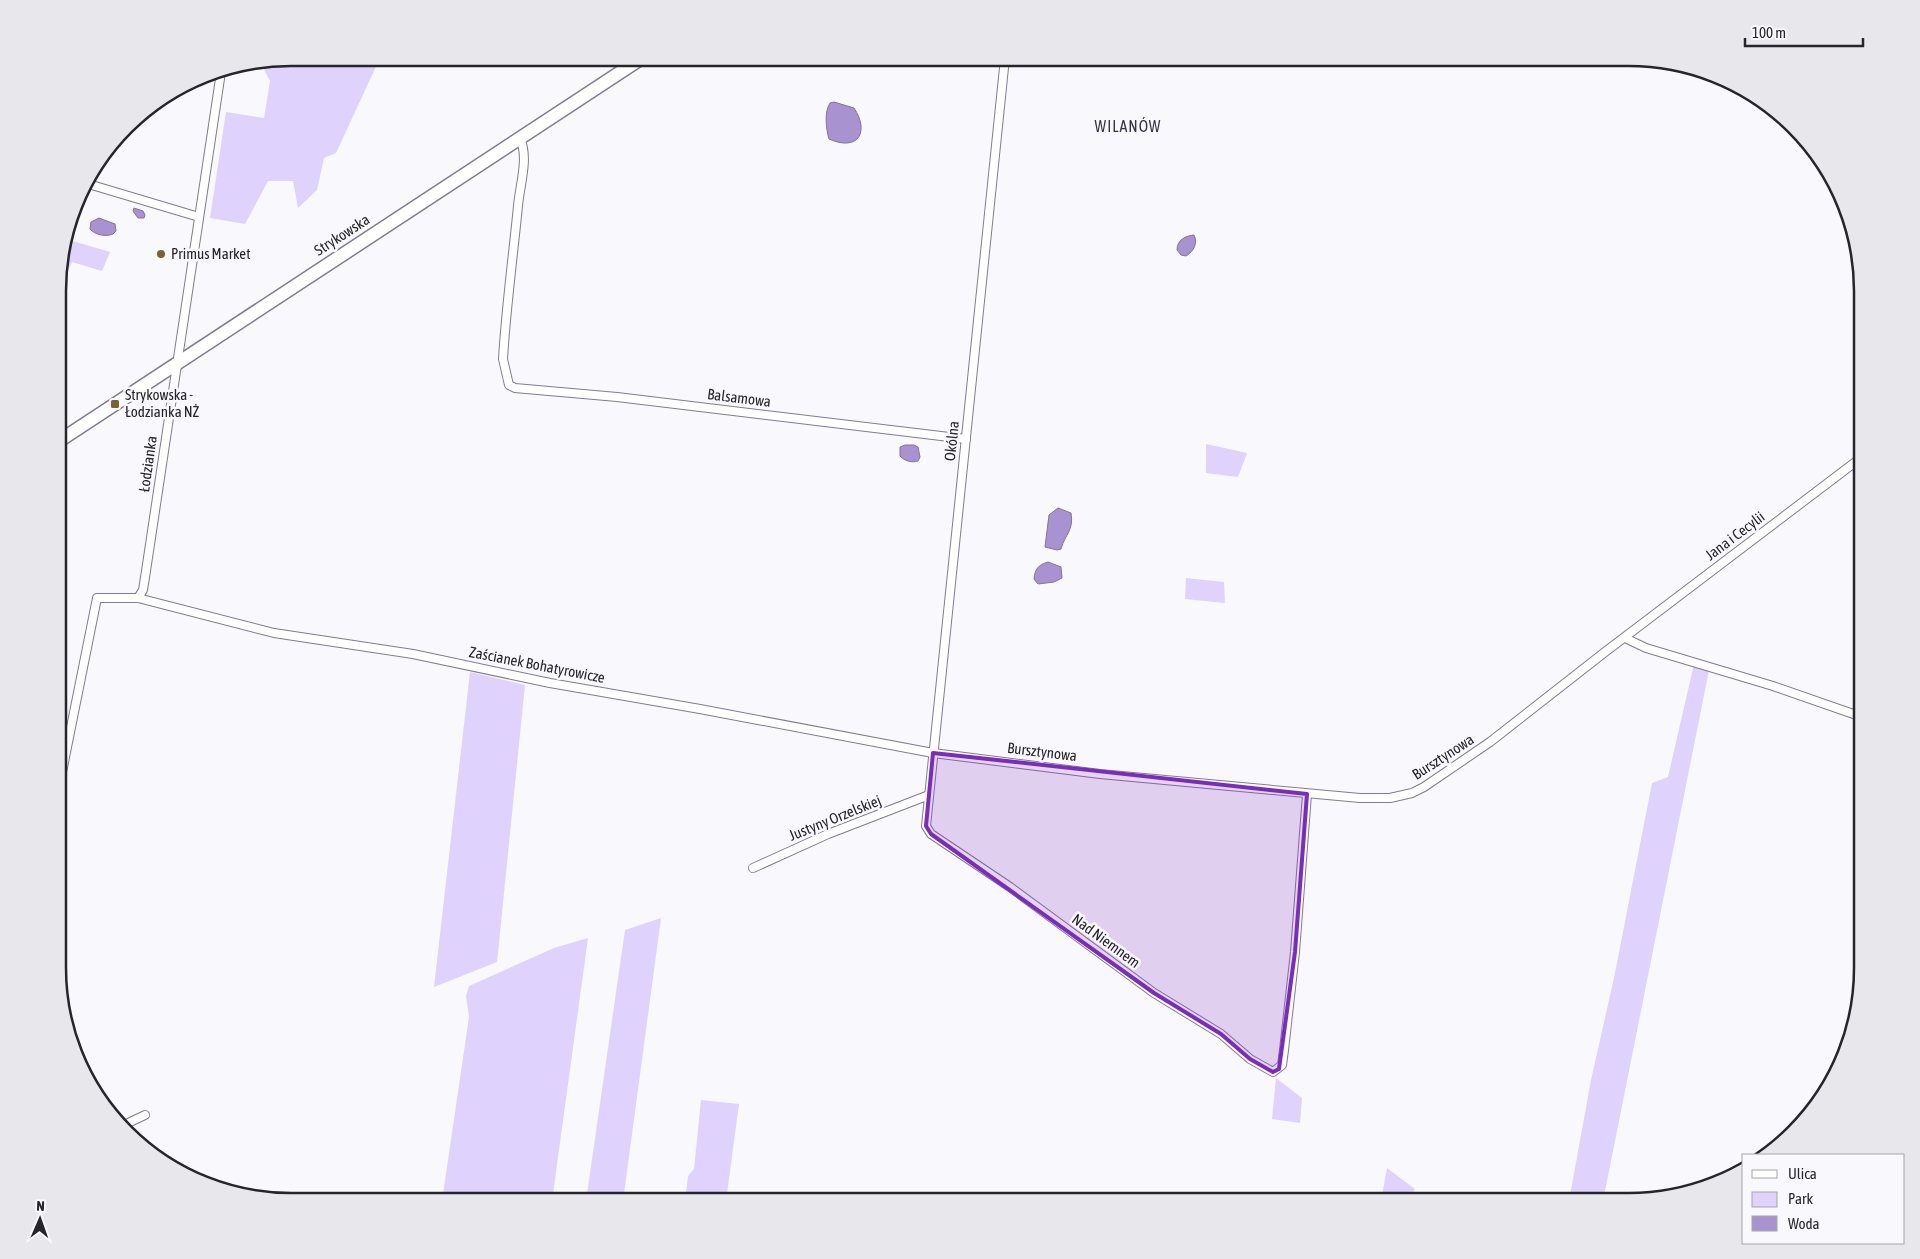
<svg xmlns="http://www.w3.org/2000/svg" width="1920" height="1259" font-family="'Asap Condensed',sans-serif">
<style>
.green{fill:#dfd2fc}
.water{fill:#a893d0;stroke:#81729f}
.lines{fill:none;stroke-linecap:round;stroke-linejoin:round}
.minor-casing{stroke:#817c8d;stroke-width:10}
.primary-casing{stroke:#817c8d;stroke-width:15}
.minor{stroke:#fff;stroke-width:8}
.primary{stroke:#fff;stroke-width:12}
.marked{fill:#7b2cbf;fill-opacity:0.2;stroke:#7b2cbf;stroke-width:4;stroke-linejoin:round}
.poi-dot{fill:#7a6233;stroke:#f9f8fc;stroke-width:2}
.labels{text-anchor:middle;stroke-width:5;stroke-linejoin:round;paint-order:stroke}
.street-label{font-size:15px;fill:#27252c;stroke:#f9f8fc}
.poi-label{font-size:15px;fill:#27252c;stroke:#f9f8fc;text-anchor:start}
.neighbourhood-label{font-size:16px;letter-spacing:1px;fill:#393443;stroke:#f9f8fc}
.rim{fill:none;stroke:#27252c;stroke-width:2.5}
</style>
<rect width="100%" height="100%" fill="#f9f8fc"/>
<g class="green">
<polygon points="292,58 380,58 336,153 324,158 317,190 298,208 293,181 268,181 245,224 210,218 226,112 264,118 270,81 261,64"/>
<polygon points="66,239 110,252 102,271 72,262 69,269 59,266"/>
<polygon points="1206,444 1247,453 1238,477 1206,473"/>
<polygon points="1186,578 1224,582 1225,603 1185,599"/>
<polygon points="1694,664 1709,670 1603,1201 1569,1201 1591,1080 1614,978 1652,783 1668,777"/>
<polygon points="470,672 525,685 497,962 434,987"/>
<polygon points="661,918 623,1201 586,1201 625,930"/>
<polygon points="588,938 552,1201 442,1201 469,1017 466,996 469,986 554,948"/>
<polygon points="1276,1078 1302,1098 1300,1123 1272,1119"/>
<polygon points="701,1100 739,1104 726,1201 685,1201 688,1176 694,1169"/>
<polygon points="1387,1168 1415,1189 1409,1197 1408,1201 1381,1201"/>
</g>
<g class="water">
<path d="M834 102 854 108C870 132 858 152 829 139 826 129 824 112 830 103Z"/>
<polygon points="134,208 143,211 145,215 144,218 138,218 133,211"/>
<path d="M99 218 115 224 116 231 113 234C106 237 95 235 90 229L91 222Z"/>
<path d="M1194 235C1198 243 1194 251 1186 256L1181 255 1177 250C1177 240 1185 236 1194 235Z"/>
<path d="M905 445H914L918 447 920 457 918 461C911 463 905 461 900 456V447Z"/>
<path d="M1058 508 1071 513C1074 531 1065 534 1061 549L1057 550 1045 547 1049 515Z"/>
<path d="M1048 562 1061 567 1062 578 1054 582 1038 584 1034 579C1035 569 1038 565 1048 562Z"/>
</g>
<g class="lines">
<defs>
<g id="minor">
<polyline points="1005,58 926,826 931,834 1010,887 1154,993 1221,1034 1250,1059 1273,1072 1282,1065 1284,1050 1295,952 1307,794"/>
<path d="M520 138C529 159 520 183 518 206 513 257 506 308 503 359L509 385 515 388 617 397 966 439"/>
<polyline points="85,183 199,217"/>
<polyline points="138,598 143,590 146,571 221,72"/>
<polyline points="1625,638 1646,648 1773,686 1862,717"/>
<polyline points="59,787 97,598 138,598 274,633 413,654 550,683 700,709 933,753 1100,774 1360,798 1390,798 1412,793 1424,787 1490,742 1605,652 1862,457"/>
<polyline points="753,868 828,834 929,795"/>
<polyline points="126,1124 145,1115"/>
</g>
<polyline id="primary" points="59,441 642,58"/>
</defs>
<use href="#minor" class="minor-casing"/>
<use href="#primary" class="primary-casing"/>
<use href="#minor" class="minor"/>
<use href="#primary" class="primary"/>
</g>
<path class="marked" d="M933 753 1307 794 1295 952 1279 1069 1273 1072 1250 1059 1221 1034 1154 993 931 834 926 826Z"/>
<g class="poi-dot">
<circle cx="161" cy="254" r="5"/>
<rect x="110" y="399" width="10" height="10" rx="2.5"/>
</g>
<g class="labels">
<g class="street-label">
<text transform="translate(342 235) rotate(-33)" y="5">Strykowska</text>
<text transform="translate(739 398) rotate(7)" y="5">Balsamowa</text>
<text transform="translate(952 441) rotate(-84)" y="5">Okólna</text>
<text transform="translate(148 464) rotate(-82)" y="5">Łodzianka</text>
<text transform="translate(1735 536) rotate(-37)" y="5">Jana i Cecylii</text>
<text transform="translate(537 665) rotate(11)" y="5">Zaścianek Bohatyrowicze</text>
<text transform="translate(1042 752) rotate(7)" y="5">Bursztynowa</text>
<text transform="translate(1443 757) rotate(-33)" y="5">Bursztynowa</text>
<text transform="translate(835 818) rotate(-22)" y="5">Justyny Orzelskiej</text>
<text transform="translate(1106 941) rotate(36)" y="5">Nad Niemnem</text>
</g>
<g class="poi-label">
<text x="171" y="259">Primus Market</text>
<text x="125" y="400">Strykowska -<tspan x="125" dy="17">Łodzianka NŻ</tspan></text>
</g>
<g class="neighbourhood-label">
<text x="1128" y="132">WILANÓW</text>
</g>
</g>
<path d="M0 0H1920V1259H0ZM291 66H1629A225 225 0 0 1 1854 291V968A225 225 0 0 1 1629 1193H291A225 225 0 0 1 66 968V291A225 225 0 0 1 291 66Z" fill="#e8e7eb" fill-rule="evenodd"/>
<path class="rim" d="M291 66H1629A225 225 0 0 1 1854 291V968A225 225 0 0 1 1629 1193H291A225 225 0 0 1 66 968V291A225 225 0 0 1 291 66Z"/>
<rect x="1742" y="1154" width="162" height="90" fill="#f9f8fc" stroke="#a5a4a9"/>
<rect x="1752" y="1170" width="25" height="8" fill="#ffffff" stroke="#a5a4a9"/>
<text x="1788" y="1179" font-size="15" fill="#27252c">Ulica</text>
<rect x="1752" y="1192" width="25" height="15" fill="#dfd2fc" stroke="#a5a4a9"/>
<text x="1788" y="1204" font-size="15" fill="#27252c">Park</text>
<rect x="1752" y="1216" width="25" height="15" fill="#a893d0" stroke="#a5a4a9"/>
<text x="1788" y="1229" font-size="15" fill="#27252c">Woda</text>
<g transform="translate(40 1219) rotate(2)" stroke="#f9f8fc" stroke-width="4" paint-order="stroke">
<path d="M0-4L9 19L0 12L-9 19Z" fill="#27252c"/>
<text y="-8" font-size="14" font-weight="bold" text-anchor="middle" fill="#27252c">N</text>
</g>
<path d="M1745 38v8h118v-8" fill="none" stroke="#27252c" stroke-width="2.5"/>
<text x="1752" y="38" font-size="15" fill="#27252c" stroke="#f9f8fc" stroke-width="4" paint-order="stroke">100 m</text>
</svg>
